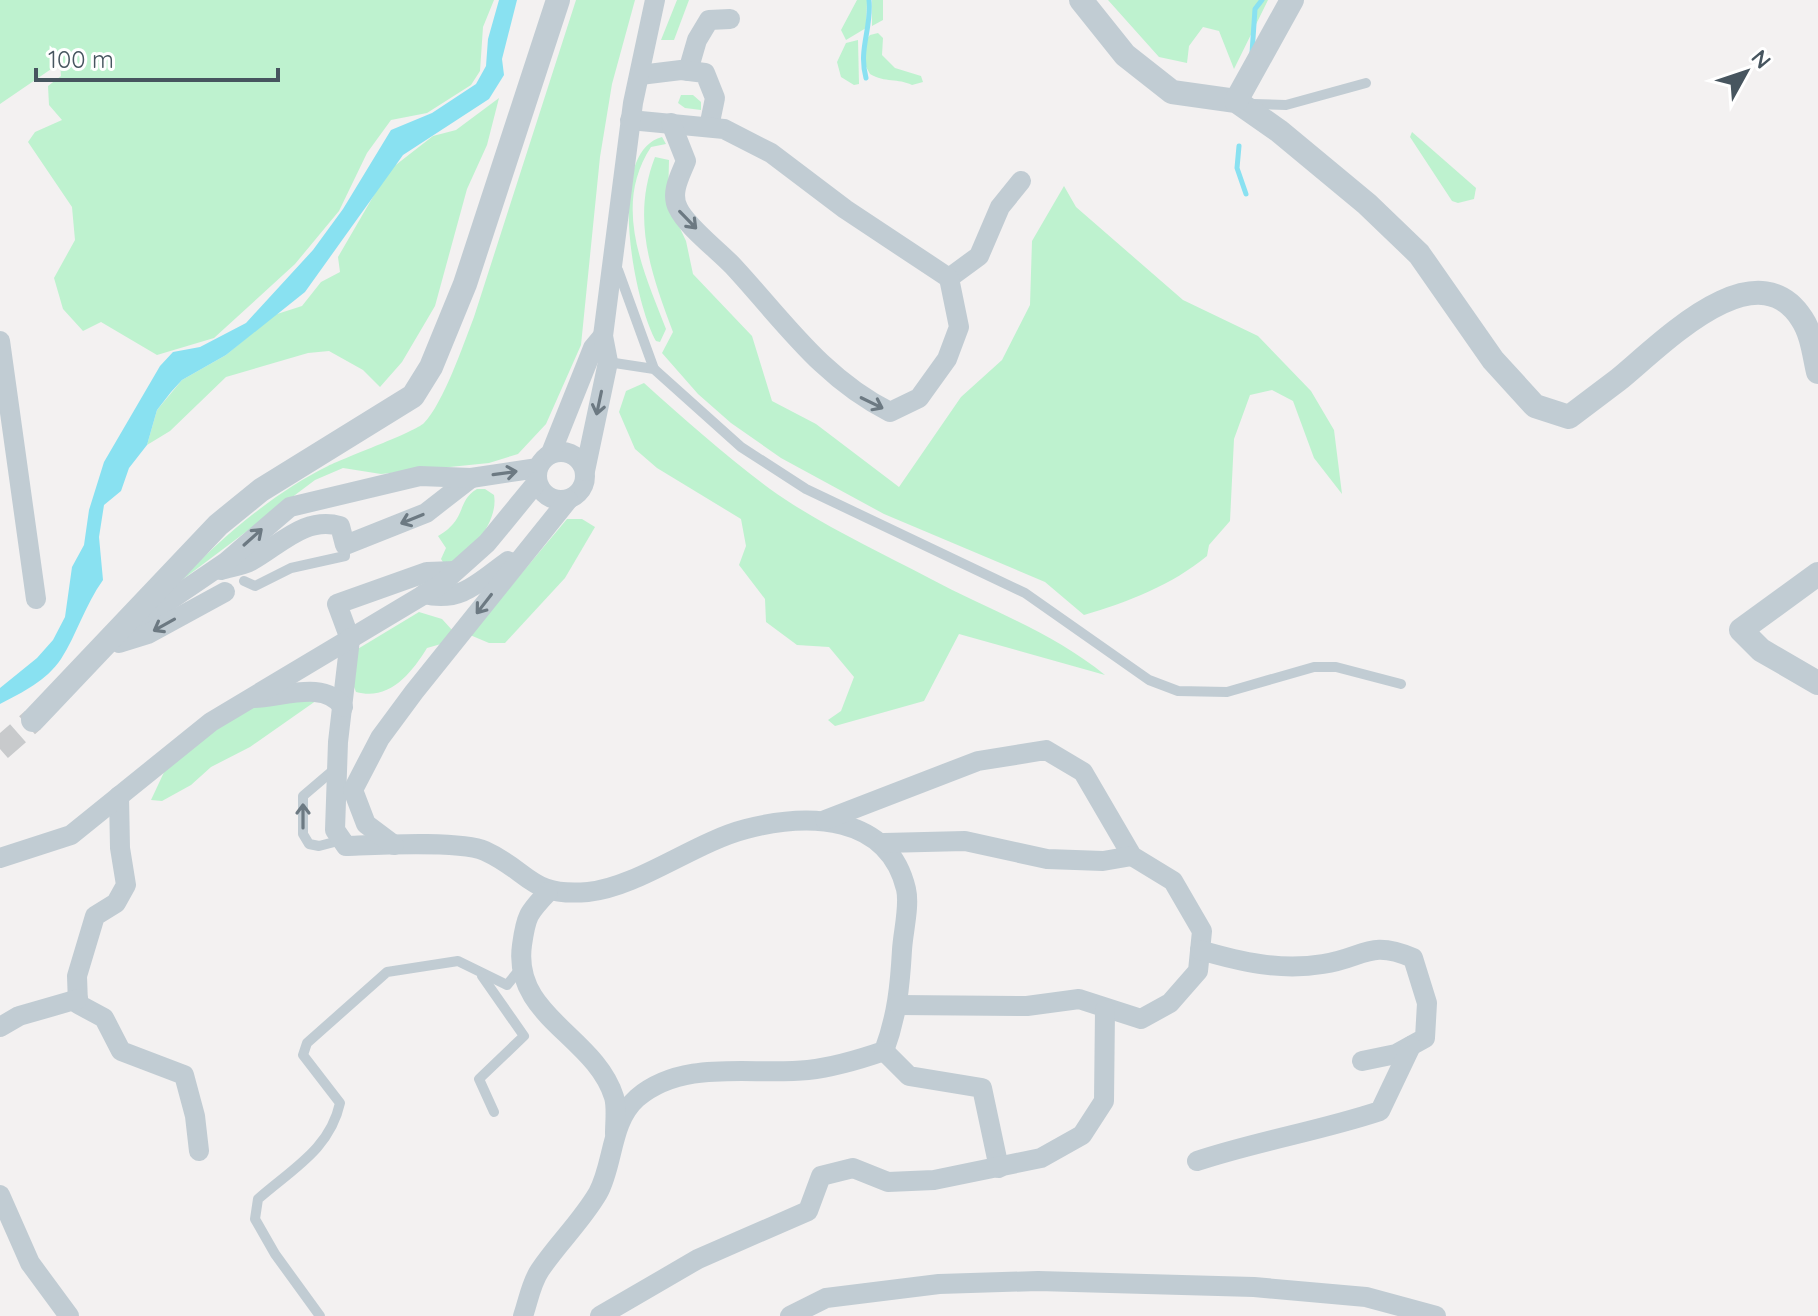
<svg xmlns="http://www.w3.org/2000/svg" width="1818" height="1316" font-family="Quicksand,sans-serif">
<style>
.green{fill:#bef2cf}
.water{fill:#89e1f1}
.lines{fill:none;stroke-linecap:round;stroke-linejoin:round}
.stream{stroke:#89e1f1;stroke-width:5}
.tertiary-tunnel{stroke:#c8cacc;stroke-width:24;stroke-dasharray:24 12;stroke-linecap:butt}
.service{stroke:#c1ccd3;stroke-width:10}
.minor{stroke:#c1ccd3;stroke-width:20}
.tertiary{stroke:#c1ccd3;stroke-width:24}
.oneway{stroke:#6c7982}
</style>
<rect width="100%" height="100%" fill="#f3f1f1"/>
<g class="green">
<polygon points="0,0 494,0 483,27 480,71 471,85 427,113 391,120 367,153 339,211 295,264 214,338 157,355 101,322 83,331 63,309 54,278 75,240 72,207 28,142 35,132 62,120 49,105 48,86 61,76 60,63 0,104"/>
<path d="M576 0H635L612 84 600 157 581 345 546 424 518 454 489 463 381 474 343 468 315 480 178 583C221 538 273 493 328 466 346 457 415 432 424 423 443 404 464 343 474 317Z"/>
<polygon points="677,0 689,0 674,40 661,40"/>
<polygon points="857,0 867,0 866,28 846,40 841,30"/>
<polygon points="872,0 883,0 883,20 872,26"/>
<polygon points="1108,0 1268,0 1234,69 1219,31 1203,27 1189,46 1187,63 1159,57"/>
<path d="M878 33 883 38 882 55 895 68 921 76 923 82 912 85C898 78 885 83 870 74L864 63 863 44 870 35Z"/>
<polygon points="858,40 859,84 854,85 841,77 837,62 846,43"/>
<polygon points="681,95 693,95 701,102 701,110 685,108 678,103"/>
<polygon points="499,98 487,145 467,189 435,306 402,362 380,387 363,370 329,351 308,353 226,377 170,431 147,445 157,410 182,380 226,355 274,315 302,306 321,282 340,272 338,257 388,171 433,136 456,130"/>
<polygon points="1412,132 1476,188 1474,199 1458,203 1452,201 1410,137"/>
<path d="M662 137 666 144 651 147C612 206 644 272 666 329L660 342 656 341C635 305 604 152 662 137Z"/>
<path d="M655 157 669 160 668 203 686 241 693 274 752 336 772 401 816 424 899 487 961 397 1002 360 1030 305 1032 241 1064 186 1076 207 1183 300 1258 336 1311 391 1334 430 1342 494 1314 458 1293 401 1272 390 1250 395 1234 439 1230 521 1209 545 1207 556C1172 585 1128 602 1084 615L1045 582 884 514 781 458 731 423 698 394 662 353 673 332C651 273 631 219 655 157Z"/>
<path d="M644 383C685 420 726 456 770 489 819 524 876 550 929 578 989 610 1052 632 1105 675L959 634 924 701 835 726 828 720 841 711 854 677 829 647 797 645 766 622 765 599 739 565 746 546 741 519 657 468 635 449 619 412 626 391Z"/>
<path d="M477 489H485L494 495C499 522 469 557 445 565L441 559 446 548 438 536C468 519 456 501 477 489Z"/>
<polygon points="567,519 582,519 595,527 565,578 505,643 489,643 470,635"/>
<path d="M419 612 442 619 452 630 441 644 427 648C411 674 389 701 356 692L351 679 356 650Z"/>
<polygon points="320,698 250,747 211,767 191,785 162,801 151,800 166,768 248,705"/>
</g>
<path class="water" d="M499 0H517L502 59 504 75 489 99 403 155 305 292 226 355 182 380 171 392 157 410 147 445 129 468 121 491 104 505 99 537 103 580C85 605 77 634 61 659 46 681 23 692 0 704V688L37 658 53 640 65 617 72 567 84 545 89 510 104 462 160 366 173 352 200 347 246 323 313 250 343 209 391 130 432 113 476 84 486 66 488 39Z"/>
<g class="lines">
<g class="stream">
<polyline points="1252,53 1255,9 1262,0"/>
<path d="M866 78C858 49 872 28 869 0"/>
<polyline points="1239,146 1237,168 1246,194"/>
</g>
<polyline class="tertiary-tunnel" points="0,749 33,720"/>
<g class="service">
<polyline points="1253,104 1286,105 1366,83"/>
<polyline points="618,270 654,369"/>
<polyline points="608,362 654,369 741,447 806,489 1025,593 1149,680 1178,691 1227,692 1314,667 1336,667 1401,684"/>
<polyline points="244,581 255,586 291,568 345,556 345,545"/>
<polyline points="337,767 303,796 303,834 309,844 319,846 342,840"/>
<polyline points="482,976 524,1036 479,1079 494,1112"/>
<path d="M320 1316 275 1254 255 1219 258 1199C292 1169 330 1149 340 1103L303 1055 307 1043 387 972 458 961 507 985 520 969"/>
</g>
<g class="minor">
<polyline points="688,71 697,40 709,20 730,19"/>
<polyline points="640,75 681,70 705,73 715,98 709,127"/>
<polyline points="630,120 724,129 771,153 845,209 949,278 979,256 1000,207 1021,181"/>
<path d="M671 123 686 161C680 176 670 193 678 208 686 226 719 251 733 266 783 320 822 378 890 412L919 398 947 359 959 327 949 278"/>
<polyline points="0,341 36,599"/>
<circle cx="561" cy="476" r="24"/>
<polyline points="551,453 593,348 603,336"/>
<polyline points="585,471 608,362 603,336 633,103 655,0"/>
<path d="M221 570C230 567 242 566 251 561 280 545 305 516 340 526L345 545 348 544 426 513 471 478"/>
<path d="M455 571 427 572 337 604 350 639 338 742 335 830 346 846C376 845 460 840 485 851 531 872 529 897 588 892 638 887 695 842 746 829 808 813 888 814 906 889 910 906 903 932 902 950 900 986 897 1016 884 1051 858 1060 835 1067 808 1070 752 1076 684 1058 637 1098 610 1122 614 1164 598 1193 581 1222 558 1243 540 1270 531 1283 528 1302 523 1316"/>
<path d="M424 594C461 603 479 582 508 561"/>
<polyline points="129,628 226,562 290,507 420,476 471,478 538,468"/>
<polyline points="119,643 148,634 225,592"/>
<path d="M254 698C283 697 325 680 343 707"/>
<polyline points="119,796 120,848 126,885 116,903 95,916 77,976 78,1004 104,1018 121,1051 184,1075 195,1116 199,1151"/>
<polyline points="825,820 978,761 1046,750 1083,772 1132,856 1173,881 1202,931 1198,971 1170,1003 1141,1019 1079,999 1027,1006 898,1005"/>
<polyline points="884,843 965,841 1047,859 1103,861 1132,856"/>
<polyline points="394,845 366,824 353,790 380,738 414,692 568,500"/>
<polyline points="0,858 71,835 211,722 440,585 487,543 537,482"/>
<path d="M548 892C528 913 526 916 522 945 512 1016 595 1036 614 1097 617 1107 615 1122 615 1134"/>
<path d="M1200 950C1241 962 1280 971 1323 964 1364 958 1369 939 1413 958L1427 1003 1425 1038 1396 1054 1362 1061"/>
<polyline points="0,1027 19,1016 78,999"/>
<polyline points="884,1051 909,1076 982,1088 999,1168"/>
<path d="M1197 1161C1257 1141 1320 1131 1380 1111L1411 1046"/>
<polyline points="0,1195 30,1263 69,1316"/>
<polyline points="600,1316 698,1259 808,1211 821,1176 853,1168 888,1182 934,1180 1041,1158 1082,1135 1104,1101 1105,1010"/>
<polyline points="790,1316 826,1298 939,1284 1038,1281 1254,1287 1366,1297 1436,1316"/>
</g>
<g class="tertiary">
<path d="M1081 0 1125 55 1172 92 1236 101 1279 131 1367 204 1419 254 1493 360 1535 406 1569 417C1586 404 1602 392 1618 380 1658 348 1755 245 1802 319 1812 334 1814 355 1818 372"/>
<polyline points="1236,101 1292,0"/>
<polyline points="1818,574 1741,630 1761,650 1818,683"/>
<polyline points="33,720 218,525 261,490 413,396 431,367 465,284 558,0"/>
</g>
</g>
<defs><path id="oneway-shaft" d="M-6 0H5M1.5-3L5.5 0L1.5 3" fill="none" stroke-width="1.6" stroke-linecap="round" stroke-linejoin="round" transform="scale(2)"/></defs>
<g class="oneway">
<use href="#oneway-shaft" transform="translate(688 220) rotate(46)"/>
<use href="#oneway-shaft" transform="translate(599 403) rotate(102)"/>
<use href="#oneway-shaft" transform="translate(872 403) rotate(26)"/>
<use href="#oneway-shaft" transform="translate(505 473) rotate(-8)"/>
<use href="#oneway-shaft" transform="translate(412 519) rotate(158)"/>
<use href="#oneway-shaft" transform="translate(253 537) rotate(-42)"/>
<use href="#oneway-shaft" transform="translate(484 604) rotate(128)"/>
<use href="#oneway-shaft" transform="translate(164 625) rotate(151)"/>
<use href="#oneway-shaft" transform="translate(303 816) rotate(-90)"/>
</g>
<g transform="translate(1746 72) rotate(50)" stroke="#ffffff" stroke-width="6" paint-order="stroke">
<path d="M0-6L14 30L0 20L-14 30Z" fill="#47555f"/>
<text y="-12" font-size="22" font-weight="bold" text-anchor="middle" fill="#47555f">N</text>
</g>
<path d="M36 68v12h242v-12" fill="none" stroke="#47555f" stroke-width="4"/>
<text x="48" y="68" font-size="24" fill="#47555f" stroke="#ffffff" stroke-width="6" paint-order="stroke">100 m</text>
</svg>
